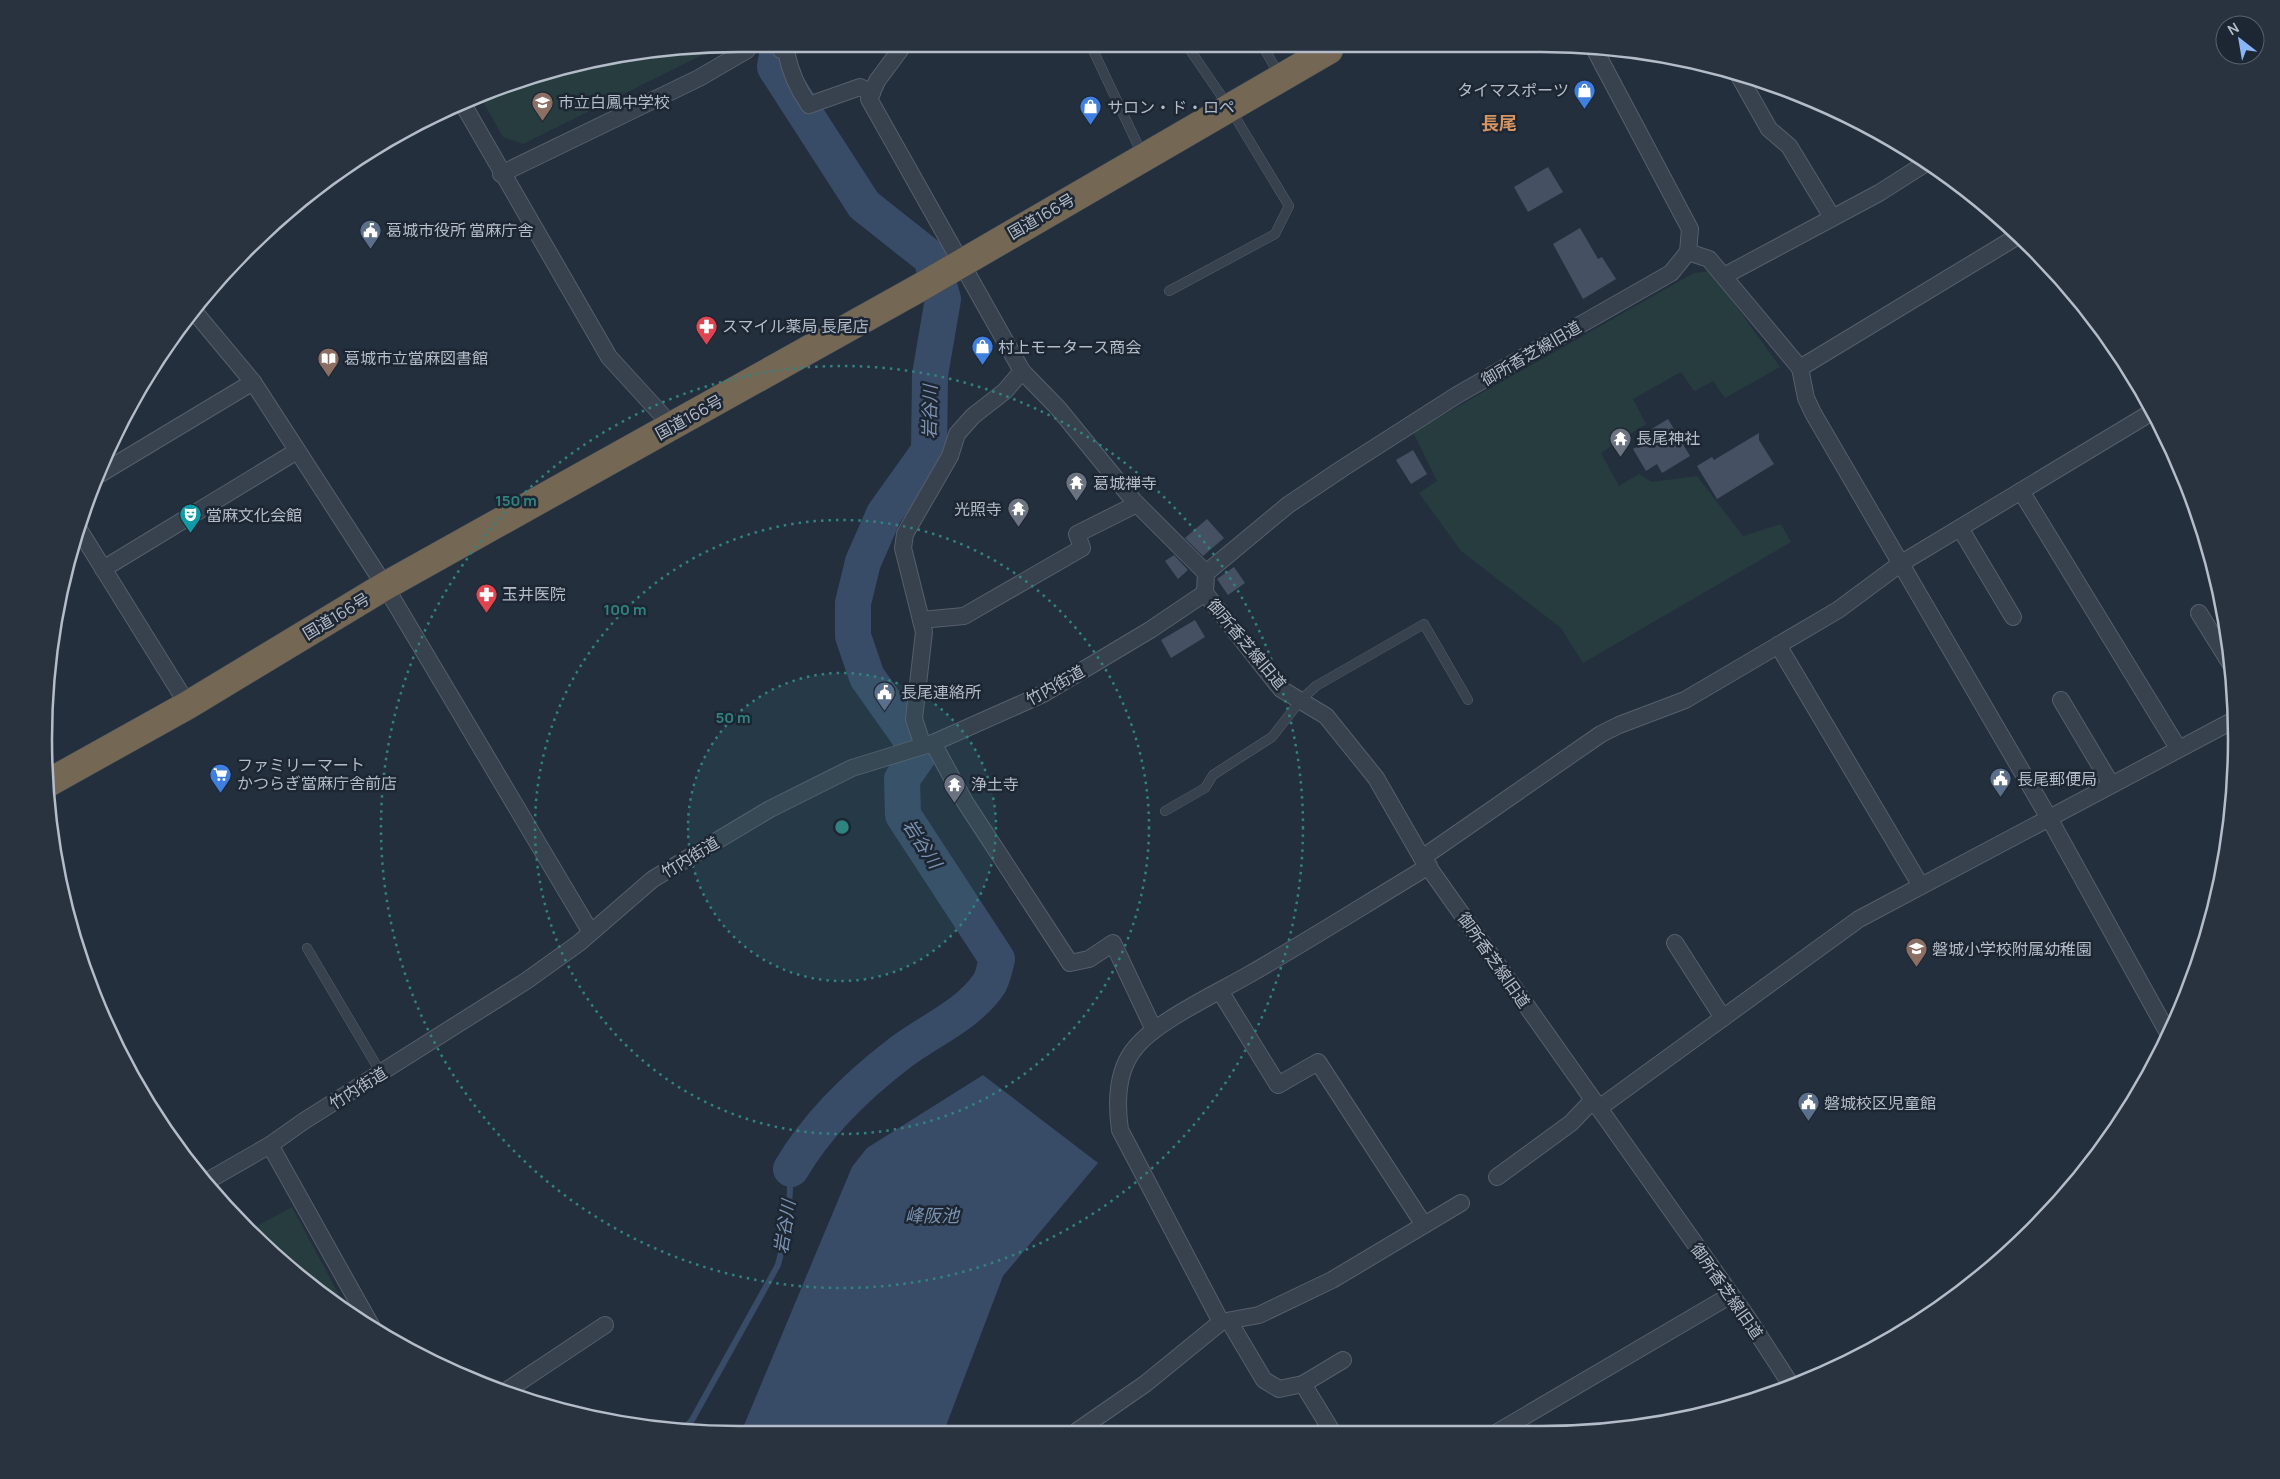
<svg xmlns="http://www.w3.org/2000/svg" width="2280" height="1479" font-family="Manrope,'Noto Sans JP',sans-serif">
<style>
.green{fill:#263c3f}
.water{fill:#394c67}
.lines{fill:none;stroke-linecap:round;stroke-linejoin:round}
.stream{stroke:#394c67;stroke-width:6}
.river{stroke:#394c67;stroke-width:36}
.building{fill:#455162}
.lane-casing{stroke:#565f6c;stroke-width:10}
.street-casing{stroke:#565f6c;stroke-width:18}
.highway-casing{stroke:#434c59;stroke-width:29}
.lane{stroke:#38414e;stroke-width:9}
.street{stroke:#38414e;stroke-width:16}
.highway{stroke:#746855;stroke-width:28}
.ring{fill:none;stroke:#308480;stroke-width:2.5;stroke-dasharray:2.5 5}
.labels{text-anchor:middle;stroke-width:5;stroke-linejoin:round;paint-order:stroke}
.poi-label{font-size:16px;fill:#b4bcc9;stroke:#1d2633;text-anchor:start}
.street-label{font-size:16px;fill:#b4bcc9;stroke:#1d2633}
.neighbourhood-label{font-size:18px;font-weight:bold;fill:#d59563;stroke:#1d2633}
.water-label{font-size:18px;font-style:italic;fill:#7c92b1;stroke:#1d2633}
.rim{fill:none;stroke:#b4bcc9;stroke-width:2.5}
.centre{fill:#308480;stroke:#1d2633;stroke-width:2.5}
.ring-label{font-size:15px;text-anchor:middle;font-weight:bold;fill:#308480;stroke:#1d2633;stroke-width:5;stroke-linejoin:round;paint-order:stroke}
</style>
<rect width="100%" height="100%" fill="#242f3e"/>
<g class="green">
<polygon points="648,50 712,50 523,144 503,137 481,98 516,81"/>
<polygon points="1711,271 1780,367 1725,398 1713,381 1694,391 1681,372 1633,399 1646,424 1601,453 1619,486 1639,474 1652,482 1697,476 1743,536 1781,524 1791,542 1583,663 1561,628 1461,551 1419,493 1437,481 1413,432 1694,273"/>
<polygon points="292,1207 345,1306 343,1307 281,1263 251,1229"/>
</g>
<polygon class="water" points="983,1075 1098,1163 1003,1276 944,1431 742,1430 852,1167 867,1148"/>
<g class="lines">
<polyline class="stream" points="684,1429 692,1420 778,1265 788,1225 791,1169"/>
<path class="river" d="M778 50 775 67 864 205 931 258 943 299 930 375 929 451 884 514 863 562 853 603V636L867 677 908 735 918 756 902 779 903 815 997 959C995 966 993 978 989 984 968 1015 930 1030 901 1052 859 1084 818 1123 791 1169"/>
</g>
<g class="building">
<polygon points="1548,167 1563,192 1528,212 1514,187"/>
<polygon points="1580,228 1598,259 1602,257 1616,279 1583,299 1553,244"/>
<polygon points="1668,419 1690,456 1662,473 1657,464 1646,471 1633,449 1644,443 1640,436"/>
<polygon points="1759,433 1759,440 1774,464 1717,499 1697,466 1712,457 1714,460"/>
<polygon points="1413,450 1427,474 1411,484 1396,460"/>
<polygon points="1207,519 1224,538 1203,556 1185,538"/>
<polygon points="1174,555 1188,570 1178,579 1165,561"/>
<polygon points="1234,567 1245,583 1228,595 1217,579"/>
<polygon points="1195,620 1205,637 1171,658 1161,640"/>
</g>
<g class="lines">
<defs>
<g id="lane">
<polyline points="1093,50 1143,156"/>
<polyline points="1265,50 1280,76"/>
<polyline points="1169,291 1275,234 1289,206 1229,107 1190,50"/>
<polyline points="1165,811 1205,788 1213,775 1272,737 1300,701 1316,686 1424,624 1468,700"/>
<polyline points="307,948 381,1073"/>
</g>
<g id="street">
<path d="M781 50 786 51C790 72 797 88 809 105L860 87 872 93"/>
<polyline points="900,50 877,81 869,99 1022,371 1058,408 1134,501 1206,573"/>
<polyline points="1595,50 1690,229 1688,252 1671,273 1457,395 1343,468 1288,505 1206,573 1205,593 1281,689 1326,716 1376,778 1422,858 1749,1320 1791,1385"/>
<polyline points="1738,74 1769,129 1789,146 1832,217"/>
<polyline points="464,106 609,357 672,426"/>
<polyline points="501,174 699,78 747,50"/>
<polyline points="1688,252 1709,259 1800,368 2018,236"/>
<polyline points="1724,276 1879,193 1923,165"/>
<polyline points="193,310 253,382 385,586 590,931"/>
<polyline points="1800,368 1806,398 1813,413 2049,818 2168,1033"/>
<polyline points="100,474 253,382"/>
<polyline points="2021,491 2178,748"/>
<polyline points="78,528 188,705"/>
<polyline points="1960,528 2013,617"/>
<polyline points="103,569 297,451"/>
<polyline points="2199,613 2230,663"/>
<polyline points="921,620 964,616 1082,548 1077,534 1137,504"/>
<polyline points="1778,645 1921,886"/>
<polyline points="2061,700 2111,784"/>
<polyline points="933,743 965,802 1070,963 1089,959 1113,943 1154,1030"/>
<polyline points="923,746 914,719 924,632 903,548 905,534 950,456 957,434 973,416 1005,391 1022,371"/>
<polyline points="1422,858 1601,734 1619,725 1685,700 1838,610 1900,564 2152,412"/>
<polyline points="1675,943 1723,1018"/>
<polyline points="1220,991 1278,1085 1318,1062 1424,1225"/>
<polyline points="1599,1108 1859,919 2234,720"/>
<polyline points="270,1145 373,1329"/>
<polyline points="1497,1177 1571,1123 1593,1100"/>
<polyline points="209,1180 270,1145 304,1121 526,981 579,943 653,879 770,809 852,768 933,743 1043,694 1150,630 1205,593"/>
<polyline points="1229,1321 1264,1380 1279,1389 1303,1384 1343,1360"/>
<polyline points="1221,1322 1259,1315 1332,1280 1461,1203"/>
<polyline points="1303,1384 1333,1433"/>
<polyline points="506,1391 605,1325"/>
<path d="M1077 1431 1145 1384 1221 1322 1120 1130C1116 1102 1116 1070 1136 1047 1157 1021 1219 992 1250 974 1311 939 1369 902 1429 866"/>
<polyline points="1496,1433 1731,1295"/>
</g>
<polyline id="highway" points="48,783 188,705 385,586 919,288 1329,50"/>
</defs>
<use href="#lane" class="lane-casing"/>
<use href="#street" class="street-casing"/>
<use href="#highway" class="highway-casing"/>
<use href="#lane" class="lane"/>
<use href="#street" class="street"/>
<use href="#highway" class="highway"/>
</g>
<circle cx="842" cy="827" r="154" fill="#308480" fill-opacity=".12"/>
<g class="ring">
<circle cx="842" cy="827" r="154"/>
<circle cx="842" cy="827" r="307"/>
<circle cx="842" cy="827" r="461"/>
</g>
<defs>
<symbol id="shop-pin" viewBox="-11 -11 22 30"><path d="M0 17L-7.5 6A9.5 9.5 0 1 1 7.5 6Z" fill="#3f7fe0" stroke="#1d2633"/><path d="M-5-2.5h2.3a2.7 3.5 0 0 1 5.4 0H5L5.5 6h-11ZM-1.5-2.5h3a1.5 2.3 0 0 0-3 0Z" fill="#fff"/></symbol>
<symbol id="school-pin" viewBox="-11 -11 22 30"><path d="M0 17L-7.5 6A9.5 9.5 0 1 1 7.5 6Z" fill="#8d6e63" stroke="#1d2633"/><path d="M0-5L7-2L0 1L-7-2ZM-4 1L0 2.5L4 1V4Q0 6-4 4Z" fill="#fff"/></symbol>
<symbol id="civic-pin" viewBox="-11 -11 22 30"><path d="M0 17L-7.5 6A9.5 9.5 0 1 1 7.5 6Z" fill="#5c6f8a" stroke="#1d2633"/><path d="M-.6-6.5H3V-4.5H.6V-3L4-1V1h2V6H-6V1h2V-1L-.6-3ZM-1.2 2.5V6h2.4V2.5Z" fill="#fff"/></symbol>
<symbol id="pharmacy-pin" viewBox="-11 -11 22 30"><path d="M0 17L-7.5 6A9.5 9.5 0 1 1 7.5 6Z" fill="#e0444e" stroke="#1d2633"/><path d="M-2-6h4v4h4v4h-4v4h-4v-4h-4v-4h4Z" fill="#fff"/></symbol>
<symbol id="library-pin" viewBox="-11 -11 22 30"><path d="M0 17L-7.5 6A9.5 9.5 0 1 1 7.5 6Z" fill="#8d6e63" stroke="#1d2633"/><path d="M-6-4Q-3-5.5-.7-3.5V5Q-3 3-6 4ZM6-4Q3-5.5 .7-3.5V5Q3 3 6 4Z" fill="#fff"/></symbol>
<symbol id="temple-pin" viewBox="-11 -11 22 30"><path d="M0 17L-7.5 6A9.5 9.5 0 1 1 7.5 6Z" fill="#6b7280" stroke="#1d2633"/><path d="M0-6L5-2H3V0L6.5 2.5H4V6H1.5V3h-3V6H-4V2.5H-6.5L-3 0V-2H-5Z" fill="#fff"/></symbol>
<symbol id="theatre-pin" viewBox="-11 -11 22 30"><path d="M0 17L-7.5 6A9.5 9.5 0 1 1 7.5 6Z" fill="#0f9aa8" stroke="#1d2633"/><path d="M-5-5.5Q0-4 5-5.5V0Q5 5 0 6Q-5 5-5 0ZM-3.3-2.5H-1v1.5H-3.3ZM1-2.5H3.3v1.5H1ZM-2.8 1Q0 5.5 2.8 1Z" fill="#fff"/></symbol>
<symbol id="supermarket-pin" viewBox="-11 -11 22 30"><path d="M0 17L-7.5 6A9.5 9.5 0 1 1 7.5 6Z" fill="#3f7fe0" stroke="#1d2633"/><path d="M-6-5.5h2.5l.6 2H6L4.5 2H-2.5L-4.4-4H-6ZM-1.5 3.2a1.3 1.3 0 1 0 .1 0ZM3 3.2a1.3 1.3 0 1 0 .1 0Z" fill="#fff"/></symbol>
</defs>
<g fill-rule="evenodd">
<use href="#shop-pin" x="1572" y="78" width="25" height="34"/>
<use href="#school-pin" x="530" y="90" width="25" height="34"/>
<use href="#shop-pin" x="1078" y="94" width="25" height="34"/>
<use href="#civic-pin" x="358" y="218" width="25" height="34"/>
<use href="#pharmacy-pin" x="694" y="314" width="25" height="34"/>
<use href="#shop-pin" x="970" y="334" width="25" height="34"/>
<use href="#library-pin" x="316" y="346" width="25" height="34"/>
<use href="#temple-pin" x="1608" y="426" width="25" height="34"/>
<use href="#temple-pin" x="1064" y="470" width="25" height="34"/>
<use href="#temple-pin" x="1006" y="496" width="25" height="34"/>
<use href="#theatre-pin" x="178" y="502" width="25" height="34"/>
<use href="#pharmacy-pin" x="474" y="582" width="25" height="34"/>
<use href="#civic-pin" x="872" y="680" width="25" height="34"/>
<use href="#supermarket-pin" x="208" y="762" width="25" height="34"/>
<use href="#civic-pin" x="1988" y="766" width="25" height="34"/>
<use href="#temple-pin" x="942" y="772" width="25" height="34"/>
<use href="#school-pin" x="1904" y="936" width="25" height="34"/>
<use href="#civic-pin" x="1796" y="1090" width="25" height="34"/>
</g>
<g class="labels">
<g class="poi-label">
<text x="1569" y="96" text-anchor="end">タイマスポーツ</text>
<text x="558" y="108">市立白鳳中学校</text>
<text x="1107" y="113">サロン・ド・ロペ</text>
<text x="386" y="236">葛城市役所 當麻庁舎</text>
<text x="722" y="332">スマイル薬局 長尾店</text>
<text x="998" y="353">村上モータース商会</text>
<text x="344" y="364">葛城市立當麻図書館</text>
<text x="1636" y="444">長尾神社</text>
<text x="1093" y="489">葛城禅寺</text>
<text x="1002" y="515" text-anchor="end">光照寺</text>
<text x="206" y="521">當麻文化会館</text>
<text x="502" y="600">玉井医院</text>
<text x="901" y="698">長尾連絡所</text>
<text x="237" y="771">ファミリーマート<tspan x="237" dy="18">かつらぎ當麻庁舎前店</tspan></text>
<text x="2017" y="785">長尾郵便局</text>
<text x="971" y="790">浄土寺</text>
<text x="1932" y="955">磐城小学校附属幼稚園</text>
<text x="1824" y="1109">磐城校区児童館</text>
</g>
<g class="street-label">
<text transform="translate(1041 216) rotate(-30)" y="6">国道166号</text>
<text transform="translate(1531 353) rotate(-30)" y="6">御所香芝線旧道</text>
<text transform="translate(689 417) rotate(-29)" y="6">国道166号</text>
<text transform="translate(336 616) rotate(-31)" y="6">国道166号</text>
<text transform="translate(1247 644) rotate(50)" y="6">御所香芝線旧道</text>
<text transform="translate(1055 685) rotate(-29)" y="6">竹内街道</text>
<text transform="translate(690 857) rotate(-31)" y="6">竹内街道</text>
<text transform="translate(1494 960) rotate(55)" y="6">御所香芝線旧道</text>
<text transform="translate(358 1088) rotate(-32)" y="6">竹内街道</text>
<text transform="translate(1727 1291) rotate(55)" y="6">御所香芝線旧道</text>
</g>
<g class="neighbourhood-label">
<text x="1499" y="130">長尾</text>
</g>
<g class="water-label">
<text transform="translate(930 412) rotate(-89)" y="6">岩谷川</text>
<text transform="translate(922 844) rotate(57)" y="6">岩谷川</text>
<text x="932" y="1222">峰阪池</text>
<text transform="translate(785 1227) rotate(-81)" y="6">岩谷川</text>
</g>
</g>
<path d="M0 0H2280V1479H0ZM739 52H1541A687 687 0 0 1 2228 739V739A687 687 0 0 1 1541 1426H739A687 687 0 0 1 52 739V739A687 687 0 0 1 739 52Z" fill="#29323f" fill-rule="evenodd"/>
<path class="rim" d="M739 52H1541A687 687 0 0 1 2228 739V739A687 687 0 0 1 1541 1426H739A687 687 0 0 1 52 739V739A687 687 0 0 1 739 52Z"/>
<circle cx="842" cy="827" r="8" class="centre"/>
<g class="ring-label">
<text x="516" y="506">150 m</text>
<text x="625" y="615">100 m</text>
<text x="733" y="723">50 m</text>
</g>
<g transform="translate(2240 40) rotate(329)"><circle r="24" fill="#1d2633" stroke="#59626f"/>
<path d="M0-4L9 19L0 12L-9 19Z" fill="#8ab4f8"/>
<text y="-8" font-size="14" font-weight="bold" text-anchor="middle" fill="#b4bcc9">N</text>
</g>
</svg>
